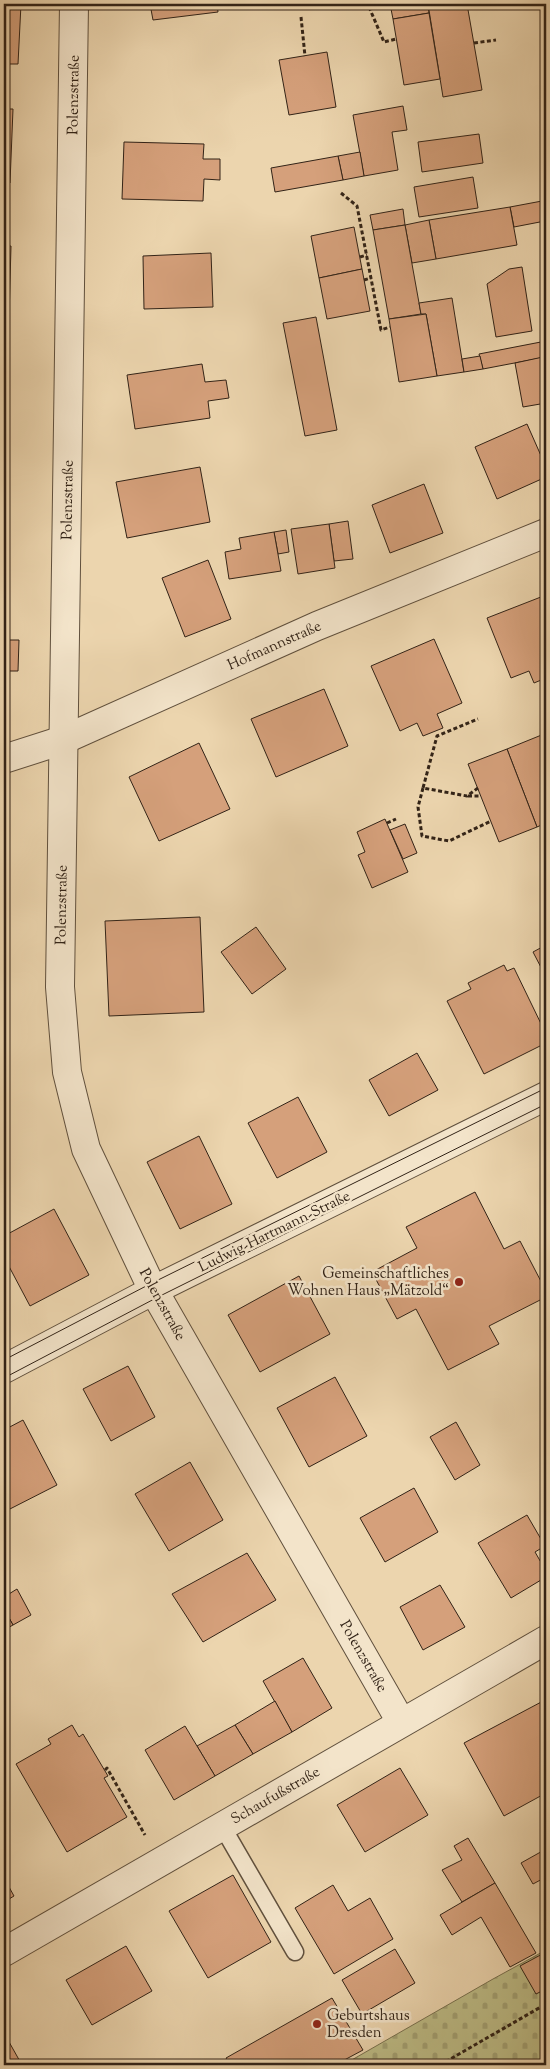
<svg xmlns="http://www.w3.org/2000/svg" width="550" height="2069" font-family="'Sorts Mill Goudy',serif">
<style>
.cemetery{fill:url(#cemetery-stones);stroke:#78704e}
.building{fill:#d5a07b;stroke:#322317}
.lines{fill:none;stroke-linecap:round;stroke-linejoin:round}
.service-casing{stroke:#60503d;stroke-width:19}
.minor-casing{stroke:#60503d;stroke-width:30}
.path{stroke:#322317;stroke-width:3;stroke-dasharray:4 2.5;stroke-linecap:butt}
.service{stroke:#f3e4ca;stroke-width:16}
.minor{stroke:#f3e4ca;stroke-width:28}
.tram{stroke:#322317;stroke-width:1}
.poi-dot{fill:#8f2418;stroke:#f3e4ca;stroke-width:2}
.labels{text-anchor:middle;stroke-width:5;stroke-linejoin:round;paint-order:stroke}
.street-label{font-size:15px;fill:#322317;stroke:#f3e4ca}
.poi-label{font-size:15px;fill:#322317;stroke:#f3e4ca;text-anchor:end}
</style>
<defs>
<pattern id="cemetery-stones" width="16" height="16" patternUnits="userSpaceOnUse" patternTransform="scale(1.25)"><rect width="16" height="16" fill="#bdbc86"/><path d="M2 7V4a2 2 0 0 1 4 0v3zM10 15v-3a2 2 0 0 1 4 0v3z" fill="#a3a173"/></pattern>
</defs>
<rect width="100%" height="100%" fill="#ecd5ae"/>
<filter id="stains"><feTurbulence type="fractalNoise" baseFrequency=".004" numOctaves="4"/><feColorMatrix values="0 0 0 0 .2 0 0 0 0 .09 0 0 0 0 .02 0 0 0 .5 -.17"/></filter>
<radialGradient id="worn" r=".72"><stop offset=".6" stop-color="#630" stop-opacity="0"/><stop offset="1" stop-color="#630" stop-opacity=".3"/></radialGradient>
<polygon class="cemetery" points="546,1950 546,2065 343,2065 493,1979"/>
<g class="building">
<polygon points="4,4 21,4 18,64 4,64"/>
<polygon points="150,4 217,4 218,12 153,20"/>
<polygon points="390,4 428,4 429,13 393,19"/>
<polygon points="428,4 467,4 482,90 443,97"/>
<polygon points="429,13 440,79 404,85 393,19"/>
<polygon points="327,52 336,107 289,115 279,60"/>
<polygon points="403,106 407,130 392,132 398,170 364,176 353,115"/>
<polygon points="4,109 13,109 10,183 4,183"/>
<polygon points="479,134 483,163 422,172 418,142"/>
<polygon points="124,142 204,144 203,159 220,159 220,180 204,179 203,201 122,199"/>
<polygon points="360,152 364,176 343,180 338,156"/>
<polygon points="338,156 343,180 275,192 271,168"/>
<polygon points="473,177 478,208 419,217 414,187"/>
<polygon points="542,201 545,221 514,227 510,207"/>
<polygon points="510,207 517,245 436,259 429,220"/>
<polygon points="403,209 405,225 373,230 370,215"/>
<polygon points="429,220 436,259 412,263 405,225"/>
<polygon points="405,225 421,314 389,319 373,230"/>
<polygon points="354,227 362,269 319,278 311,236"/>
<polygon points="4,246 11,246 9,318 4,318"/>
<polygon points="211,253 213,307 144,309 143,256"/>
<polygon points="522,267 532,331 496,337 487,284 509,269"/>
<polygon points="362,269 370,311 327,319 319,278"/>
<polygon points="452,298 464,372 437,376 426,314 421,314 419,303"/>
<polygon points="426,314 437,376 399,382 389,319"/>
<polygon points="316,317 337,430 305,436 283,323"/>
<polygon points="546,341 546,357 483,369 479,354"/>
<polygon points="480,356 483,369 464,372 462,359"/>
<polygon points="543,357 546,357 546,374"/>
<polygon points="543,357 546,374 546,403 523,407 515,363"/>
<polygon points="202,364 205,382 226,380 229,398 208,401 210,418 135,429 127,375"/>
<polygon points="527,424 546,467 546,477 497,499 475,447"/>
<polygon points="200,467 210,522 127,538 116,482"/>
<polygon points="424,484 443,533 390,553 372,505"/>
<polygon points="348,521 353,559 334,561 329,524"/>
<polygon points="329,524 335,568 298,574 291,529"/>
<polygon points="286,530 289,552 278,554 274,532"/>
<polygon points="274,532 281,571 229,579 225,552 241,549 239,538"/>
<polygon points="208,560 231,619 185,637 162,578"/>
<polygon points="546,595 546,678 534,683 529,671 511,678 487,618"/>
<polygon points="4,602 6,602 5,640 19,640 18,671 5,671 4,709"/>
<polygon points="434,639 462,703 437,714 443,728 423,736 417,723 400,731 371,666"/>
<polygon points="324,689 348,746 276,777 251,719"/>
<polygon points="544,734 546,740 546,823 537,827 507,749"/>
<polygon points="199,743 230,809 159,841 129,777"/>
<polygon points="507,749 537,827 499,842 468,764"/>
<polygon points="385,819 408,872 372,888 358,855 365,852 357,832"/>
<polygon points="405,824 417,853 403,859 390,830"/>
<polygon points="200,917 204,1012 109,1016 105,921"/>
<polygon points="256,927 286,969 252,994 221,952"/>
<polygon points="546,945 546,977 533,952"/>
<polygon points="504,965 507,971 514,968 546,1034 546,1043 484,1074 447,1001 471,989 468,983"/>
<polygon points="417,1053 438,1090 389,1116 369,1080"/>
<polygon points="298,1097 327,1152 277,1178 248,1123"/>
<polygon points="4,1098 7,1129 4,1129"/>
<polygon points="199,1136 232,1204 180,1229 147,1162"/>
<polygon points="475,1192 504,1249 520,1241 546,1291 546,1297 489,1326 499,1344 448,1370 416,1309 397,1319 372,1272 417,1248 406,1227"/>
<polygon points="54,1209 89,1275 30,1306 4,1257 4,1236"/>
<polygon points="299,1276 330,1334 260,1372 228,1315"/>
<polygon points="128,1366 155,1417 111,1441 83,1389"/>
<polygon points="335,1377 367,1436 309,1467 277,1408"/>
<polygon points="23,1420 57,1485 4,1512 4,1430"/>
<polygon points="456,1422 480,1465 455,1480 430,1437"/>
<polygon points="190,1462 223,1520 169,1551 135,1494"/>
<polygon points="414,1488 438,1532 385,1562 360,1518"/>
<polygon points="527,1515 545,1546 535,1552 546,1571 546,1577 511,1598 478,1543"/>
<polygon points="247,1553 276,1600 203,1642 172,1594"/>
<polygon points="440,1585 465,1627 423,1650 400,1607"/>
<polygon points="17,1589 31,1615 13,1625 4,1609 4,1597"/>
<polygon points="4,1609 13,1625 4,1630"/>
<polygon points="303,1658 332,1708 292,1732 263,1681"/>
<polygon points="545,1700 546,1793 504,1816 464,1743"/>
<polygon points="275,1701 292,1732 253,1754 235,1725"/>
<polygon points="72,1725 79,1737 83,1734 108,1776 104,1778 127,1817 67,1852 16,1764 51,1744 48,1739"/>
<polygon points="235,1725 253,1754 215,1776 197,1746"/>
<polygon points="185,1726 215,1776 174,1800 145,1750"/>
<polygon points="400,1768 428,1815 365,1852 337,1805"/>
<polygon points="468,1838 495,1883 462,1902 442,1870 462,1860 454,1846"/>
<polygon points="546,1849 546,1877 533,1884 521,1863"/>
<polygon points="233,1875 271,1942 208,1978 169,1911"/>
<polygon points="4,1878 14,1896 4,1902"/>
<polygon points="495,1883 536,1953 510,1967 481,1917 452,1935 440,1915"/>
<polygon points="333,1885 348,1911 370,1898 393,1939 334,1974 295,1908"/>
<polygon points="126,1946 152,1991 92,2025 66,1980"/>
<polygon points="395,1949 415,1983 362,2014 342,1980"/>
<polygon points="546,1952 546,1989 536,1994 520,1966"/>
<polygon points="332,1998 363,2050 335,2065 230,2065 226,2058"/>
<polygon points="4,2033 22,2065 4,2065"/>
</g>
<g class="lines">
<defs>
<polyline id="service" points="222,1826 295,1952"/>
<g id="minor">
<polyline points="74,4 60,987 67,1072 86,1149 150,1284 401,1722"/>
<polyline points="4,759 63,740 317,626 546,533"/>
<polyline points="4,1369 154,1290 546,1096"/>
<polyline points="4,1952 546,1640"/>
</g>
</defs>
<use href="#service" class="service-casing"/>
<use href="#minor" class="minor-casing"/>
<g class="path">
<polyline points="369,7 384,42 396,39"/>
<polyline points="301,17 305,56"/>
<polyline points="474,43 496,40"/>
<polyline points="341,193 357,206 381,330 390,327"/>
<polyline points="360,257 367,255"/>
<polyline points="364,280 371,278"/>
<polyline points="545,678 546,681"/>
<polyline points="423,788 418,807 422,836 449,841 491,821"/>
<polyline points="478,788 467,796 423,788 437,736 478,719"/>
<polyline points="468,796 481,796"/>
<polyline points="387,823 396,819"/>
<polyline points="105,1770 107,1768 145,1835"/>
<polyline points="440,2065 546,2004"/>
</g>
<use href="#service" class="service"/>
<use href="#minor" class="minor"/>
<g class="tram">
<polyline points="4,1360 150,1284 546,1088"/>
<polyline points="4,1378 158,1297 546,1104"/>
</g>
</g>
<g class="poi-dot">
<circle cx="459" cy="1282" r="5"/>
<circle cx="317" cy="2024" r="5"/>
</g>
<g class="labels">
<g class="street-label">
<text transform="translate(73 95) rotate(-89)" y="5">Polenzstraße</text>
<text transform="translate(67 500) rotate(-89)" y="5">Polenzstraße</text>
<text transform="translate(274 645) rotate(-24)" y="5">Hofmannstraße</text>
<text transform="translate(61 905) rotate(-89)" y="5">Polenzstraße</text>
<text transform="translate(274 1231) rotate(-26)" y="5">Ludwig-Hartmann-Straße</text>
<text transform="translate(163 1304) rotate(61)" y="5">Polenzstraße</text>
<text transform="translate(364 1656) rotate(60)" y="5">Polenzstraße</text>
<text transform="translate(275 1795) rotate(-30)" y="5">Schaufußstraße</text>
</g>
<g class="poi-label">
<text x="449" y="1278">Gemeinschaftliches<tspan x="449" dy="17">Wohnen Haus „Mätzold“</tspan></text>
<text x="327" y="2020" text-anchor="start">Geburtshaus<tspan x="327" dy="17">Dresden</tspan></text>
</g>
</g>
<rect width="550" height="2069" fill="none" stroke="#ecd5ae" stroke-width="20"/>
<rect x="5" y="5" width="540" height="2059" fill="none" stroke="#322317" stroke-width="2.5"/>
<rect x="10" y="10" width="530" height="2049" fill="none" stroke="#322317"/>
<rect width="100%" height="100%" filter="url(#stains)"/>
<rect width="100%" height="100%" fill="url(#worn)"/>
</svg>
